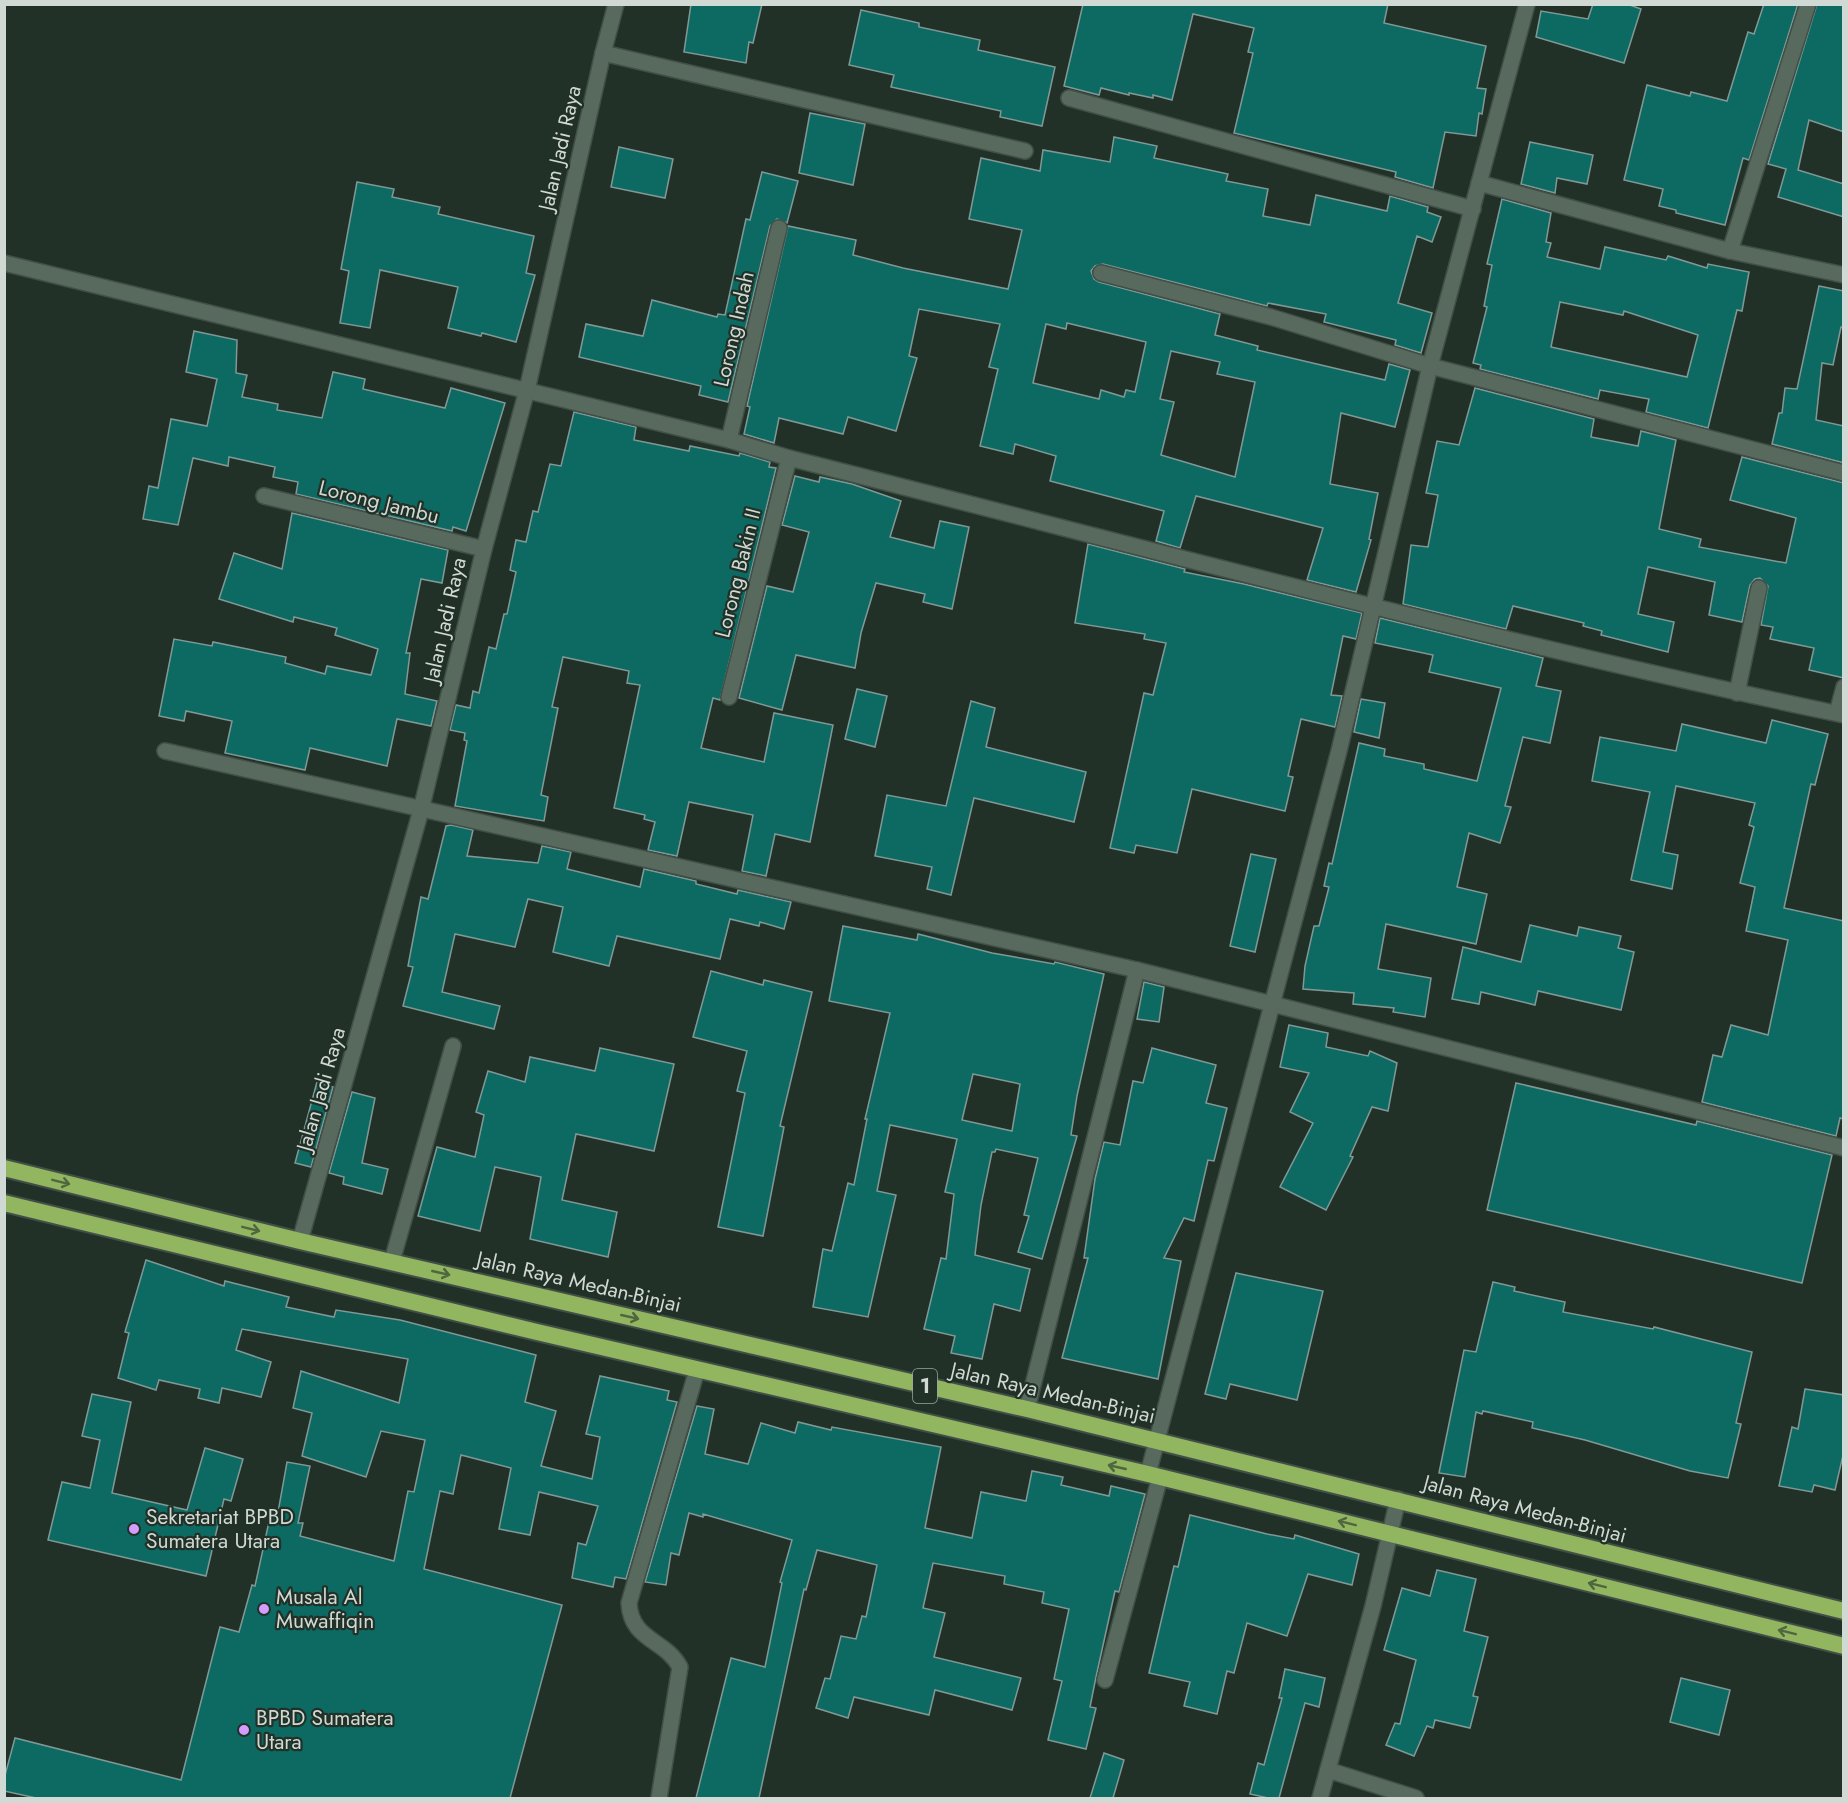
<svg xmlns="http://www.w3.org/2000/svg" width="1848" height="1803" font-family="Jost,sans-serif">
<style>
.building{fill:#0c6a63;stroke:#819996;stroke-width:1.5;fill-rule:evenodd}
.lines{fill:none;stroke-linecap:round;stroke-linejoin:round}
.minor-casing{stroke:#414f47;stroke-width:18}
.trunk-casing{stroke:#414f47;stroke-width:20}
.minor{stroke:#58695e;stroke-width:15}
.trunk{stroke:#92b560;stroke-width:16}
.oneway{stroke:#4f663e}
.poi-dot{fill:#d29dfd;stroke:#223127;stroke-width:2}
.labels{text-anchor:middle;stroke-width:4.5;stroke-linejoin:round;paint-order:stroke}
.shield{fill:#223127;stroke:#9ca79f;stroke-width:1.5}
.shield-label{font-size:20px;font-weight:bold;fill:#d0d9d3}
.street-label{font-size:21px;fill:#d0d9d3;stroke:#223127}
.poi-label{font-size:21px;fill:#d0d9d3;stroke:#223127;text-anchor:start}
</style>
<rect width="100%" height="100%" fill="#223127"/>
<g class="building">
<polygon points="691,4 762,4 753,43 749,42 746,63 684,52"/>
<polygon points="1083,4 1388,4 1384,23 1486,46 1477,88 1486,89 1482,114 1479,113 1476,136 1445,132 1433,188 1395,177 1396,172 1234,133 1253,53 1248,52 1254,28 1193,14 1172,100 1153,95 1153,98 1129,93 1129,95 1101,88 1099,95 1064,86"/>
<polygon points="1593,4 1627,4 1641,9 1624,63 1536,37 1541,11 1588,19"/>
<polygon points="1764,4 1798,4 1749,160 1743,158 1725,225 1676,213 1676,210 1659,206 1663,189 1624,180 1647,85 1690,96 1691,92 1727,101 1748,32 1754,34"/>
<polygon points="1817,4 1844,4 1844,132 1809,120 1798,170 1844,184 1844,217 1778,197 1786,169 1768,164"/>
<polygon points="861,10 919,23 919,27 980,40 978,50 1055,67 1042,126 1000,117 1001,111 891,87 894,75 849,65"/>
<polygon points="810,113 865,124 853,185 799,173"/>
<path d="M1114 137 1157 146 1154 158 1228 174 1226 181 1268 189 1263 216 1310 225 1316 195 1387 211 1390 196 1428 207 1427 212 1441 217 1432 242 1417 236 1398 303 1432 313 1421 353 1395 345 1396 340 1324 322 1326 314 1268 303 1267 306 1103 264 1095 266 1091 271 1094 279 1099 282 1220 314 1215 335 1258 346 1257 350 1385 380 1389 364 1410 370 1395 427 1341 413 1330 484 1378 493 1369 539 1371 540 1356 592 1307 580 1323 528 1196 496 1180 548 1156 541 1164 511 1050 481 1056 456 1015 444 1013 454 980 446 998 369 989 367 1000 324 919 309 909 356 917 358 896 431 848 417 843 434 779 418 774 443 744 434 750 407 747 406 788 226 856 240 853 255 903 268 1008 289 1022 230 969 219 981 158 1040 171 1043 150 1110 162ZM1067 323 1146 342 1135 392 1126 390 1124 397 1101 390 1099 399 1033 383 1046 324 1066 329ZM1171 351 1220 362 1217 374 1255 382 1235 477 1161 455 1174 402 1160 399Z"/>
<polygon points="1530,142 1593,155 1587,184 1557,178 1555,193 1521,184"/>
<polygon points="619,147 673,159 665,198 611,187"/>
<polygon points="762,172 798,181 787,223 777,219 770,226 728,402 699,395 701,386 579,357 586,324 643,336 652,300 717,317 718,314 725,315 746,219 750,220"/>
<polygon points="357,182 394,189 392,197 440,207 438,214 534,236 526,273 535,275 516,342 482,333 481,336 448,328 458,287 380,270 370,328 340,323 349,271 341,269"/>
<path d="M1502 199 1551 213 1546 242 1551 243 1547 257 1600 269 1605 247 1666 260 1668 256 1707 268 1708 264 1749 272 1742 311 1737 310 1708 428 1646 412 1649 399 1600 390 1598 399 1480 369 1481 365 1473 363 1487 307 1484 306 1492 265 1487 264ZM1560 302 1623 315 1624 311 1698 335 1687 377 1551 347Z"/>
<polygon points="1819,286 1844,291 1844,328 1841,327 1833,365 1822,363 1816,420 1844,426 1844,463 1772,444 1779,413 1782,413 1785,388 1797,389"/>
<polygon points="194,331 237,340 236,373 247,375 242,397 278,404 277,410 322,418 333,372 365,379 363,389 445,408 451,388 505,403 466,531 453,527 452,531 296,494 298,482 273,477 275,467 229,457 228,466 193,458 178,525 143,519 149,486 158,488 171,419 207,426 217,379 186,372"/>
<polygon points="1475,388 1594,419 1591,437 1638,446 1641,431 1676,440 1659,529 1701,539 1699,547 1786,563 1796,518 1730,500 1742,457 1844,483 1844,678 1809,670 1814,648 1770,639 1773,627 1761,625 1768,586 1760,578 1755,579 1750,585 1742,622 1709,615 1715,582 1648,567 1638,614 1674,622 1668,652 1601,635 1602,631 1583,626 1584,623 1513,606 1506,629 1403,604 1411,545 1428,547 1438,495 1426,493 1437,441 1459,445"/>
<polygon points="574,412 636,427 634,440 689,451 690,446 739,456 740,453 770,462 769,467 776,468 720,700 713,698 701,748 764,762 774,713 833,725 810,842 775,834 766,876 742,871 753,815 689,802 677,856 648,850 655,822 644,819 645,815 614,808 640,685 627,683 629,671 563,657 552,707 558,708 541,795 548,797 544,821 455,806 467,741 464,740 465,733 450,730 456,705 470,708 473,691 479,693 489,647 496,649 504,614 507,614 516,572 510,570 516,540 526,542 533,511 538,512 550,464 561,466"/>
<polygon points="795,476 819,482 820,477 852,484 901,501 890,537 934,548 940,521 969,527 952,609 923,602 925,594 876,583 861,633 855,668 796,655 782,710 739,698 767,586 793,592 809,532 782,525"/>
<polygon points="292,513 448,550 442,583 421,579 406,653 410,653 405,694 437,701 431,726 397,719 387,766 310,748 305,770 225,753 232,721 186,711 184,721 159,716 174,639 212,646 213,642 286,657 285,663 325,674 327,666 371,675 378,649 335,635 337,628 294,617 293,622 219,599 234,553 282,569"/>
<polygon points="1088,544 1185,569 1184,572 1244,584 1362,613 1356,639 1343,636 1331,695 1342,696 1335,727 1301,719 1288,776 1293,777 1285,811 1192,789 1177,853 1136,845 1134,853 1110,848 1144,693 1153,695 1166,643 1144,639 1145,634 1075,623"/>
<polygon points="1380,618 1543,658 1536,686 1561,691 1550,743 1523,737 1505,806 1511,807 1500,843 1469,833 1457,887 1487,894 1476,944 1386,924 1378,969 1431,978 1425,1017 1393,1012 1394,1008 1353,1004 1354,993 1303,989 1305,966 1314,926 1319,926 1329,887 1324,886 1329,863 1332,864 1359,743 1385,749 1384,756 1424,764 1424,769 1477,781 1501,688 1429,672 1433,655 1375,643"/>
<polygon points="857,689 887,696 875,747 845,739"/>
<polygon points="1361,699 1385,703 1379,738 1354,732"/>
<polygon points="971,701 995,708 986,747 1086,772 1074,822 974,798 951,895 927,889 932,867 875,856 887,795 946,806"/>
<polygon points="1772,720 1828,734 1815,785 1811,784 1784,908 1844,921 1844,1119 1840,1118 1836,1136 1702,1102 1713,1055 1722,1057 1731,1025 1768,1035 1788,940 1746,931 1755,887 1740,883 1754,827 1749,825 1755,803 1676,786 1663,852 1678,855 1672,889 1631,880 1650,792 1592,781 1600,737 1676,751 1682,724 1766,743"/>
<polygon points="451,825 473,830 467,856 538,863 542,846 571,852 567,869 640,887 644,869 696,881 696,884 737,894 738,890 791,902 784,929 760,922 759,926 730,919 720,959 617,936 609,966 553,952 563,907 528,899 515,947 455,934 442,992 500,1006 494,1029 403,1006 413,967 408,966 421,897 428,899 446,826"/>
<polygon points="1251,854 1276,859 1255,952 1230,946"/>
<polygon points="1530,925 1577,936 1579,927 1621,936 1618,948 1634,952 1621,1010 1538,991 1535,1005 1481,992 1479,1004 1452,999 1463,947 1521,962"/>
<path d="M843 926 917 940 918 934 992 953 1054 964 1055 962 1104 974 1077 1096 1071 1135 1077 1136 1042 1259 1018 1252 1029 1216 1024 1215 1038 1158 996 1149 995 1152H992L981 1205 975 1255 1030 1269 1020 1311 994 1304 982 1359 951 1353 955 1336 924 1329 941 1258 946 1259 954 1194 945 1192 957 1139 890 1125 877 1191 896 1195 868 1317 813 1307 823 1249 832 1251 848 1183 854 1185 867 1119H865L890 1013 829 1001ZM973 1074 1020 1084 1012 1131 962 1120Z"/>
<polygon points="711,971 763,985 764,980 812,992 780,1126 784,1127 763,1236 718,1227 745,1093 737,1091 747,1051 693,1037"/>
<polygon points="1144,982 1164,987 1159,1022 1137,1019"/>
<polygon points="1289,1025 1328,1033 1326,1047 1368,1056 1370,1051 1397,1063 1388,1111 1372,1107 1350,1156 1353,1157 1326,1210 1280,1187 1313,1123 1290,1112 1309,1073 1280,1067"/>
<polygon points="600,1048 674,1064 654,1151 576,1134 562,1200 617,1212 608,1257 530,1239 541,1177 495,1167 480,1231 418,1216 437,1147 475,1157 484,1115 476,1112 488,1071 525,1082 530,1057 595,1071"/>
<polygon points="1152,1048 1216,1065 1206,1103 1227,1108 1214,1161 1208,1160 1194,1221 1184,1218 1164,1258 1181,1261 1158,1379 1062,1358 1088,1258 1084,1258 1095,1179 1104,1142 1120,1145 1133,1081 1143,1083"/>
<polygon points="317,1082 333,1087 311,1167 295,1163"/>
<polygon points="1516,1083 1696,1125 1697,1121 1832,1155 1802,1283 1487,1210"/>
<polygon points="352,1092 375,1098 362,1163 388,1169 382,1194 343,1184 344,1177 329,1173"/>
<polygon points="146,1260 224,1286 225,1281 289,1297 286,1307 334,1317 336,1310 400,1320 536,1355 525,1402 556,1411 541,1466 592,1479 600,1437 586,1434 600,1376 669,1391 667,1400 677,1402 626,1579 615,1577 613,1587 572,1578 578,1543 586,1545 598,1506 539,1492 530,1535 499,1529 511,1468 461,1455 453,1494 440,1491 424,1569 562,1605 510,1798 36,1798 4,1791 4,1779 15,1738 181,1780 220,1627 239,1632 252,1585 255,1586 270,1517 277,1518 287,1462 310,1466 298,1523 303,1523 300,1536 394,1561 408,1491 414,1492 425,1440 381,1431 366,1477 302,1456 312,1413 293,1408 301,1371 399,1403 408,1359 242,1329 236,1350 271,1362 261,1397 222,1388 219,1403 198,1398 200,1389 159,1380 156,1390 118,1378 129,1333 125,1332"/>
<polygon points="1236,1273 1323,1291 1297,1400 1230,1384 1226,1399 1205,1394"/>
<polygon points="1493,1282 1515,1287 1514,1291 1565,1302 1563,1312 1653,1329 1654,1327 1752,1352 1736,1423 1741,1424 1728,1478 1690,1471 1585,1440 1532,1428 1533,1422 1483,1411 1482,1414 1476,1412 1465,1477 1439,1473 1464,1350 1476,1352"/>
<polygon points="1805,1389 1844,1395 1844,1451 1835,1490 1814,1485 1812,1492 1779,1486 1792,1427 1798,1429"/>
<polygon points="92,1394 131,1402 112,1493 187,1510 205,1448 243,1459 231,1501 224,1499 206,1576 48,1540 62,1482 90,1488 100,1440 82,1436"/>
<polygon points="697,1406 714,1409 705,1454 748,1464 761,1423 795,1433 798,1422 831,1430 832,1427 941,1447 925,1528 972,1538 981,1492 1026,1501 1032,1471 1063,1477 1061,1485 1109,1496 1111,1486 1145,1494 1119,1592 1115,1591 1096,1677 1090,1707 1096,1708 1086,1749 1048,1740 1062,1681 1054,1679 1069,1609 1042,1603 1044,1592 1004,1584 1005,1576 933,1563 923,1608 945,1613 934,1657 1021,1678 1012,1710 935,1690 929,1715 854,1697 848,1718 816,1708 825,1678 830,1679 841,1636 856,1639 862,1616 866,1617 877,1565 817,1550 806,1590 804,1589 759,1798 696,1798 731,1658 765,1667 782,1583 780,1582 792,1540 703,1514 703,1517 689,1513 679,1555 671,1553 666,1585 645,1582"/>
<polygon points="1190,1515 1267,1534 1294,1539 1295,1535 1359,1554 1352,1585 1308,1574 1287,1636 1247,1623 1234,1673 1227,1671 1217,1714 1184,1706 1190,1682 1149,1673 1174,1566 1178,1567"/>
<polygon points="1437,1570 1476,1579 1464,1631 1488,1637 1473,1696 1478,1697 1470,1728 1435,1720 1433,1728 1427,1726 1414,1756 1386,1745 1395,1723 1400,1724 1416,1660 1384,1650 1402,1588 1430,1596"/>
<polygon points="1285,1669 1325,1678 1319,1707 1305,1703 1279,1798 1268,1798 1250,1794 1258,1763 1264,1765 1282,1698 1279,1698"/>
<polygon points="1681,1678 1730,1690 1719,1735 1670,1722"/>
<polygon points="1104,1753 1124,1760 1113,1798 1090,1798"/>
</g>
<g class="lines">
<defs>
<g id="minor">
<polyline points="603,53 1025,151"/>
<polyline points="1069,98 1473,209"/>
<polyline points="1479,183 1730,251 1844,275"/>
<polyline points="1730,251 1808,4"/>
<path d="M4 263 729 440 789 458C1139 546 1489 641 1844 715"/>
<polyline points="1101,273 1271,317 1430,366 1844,473"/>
<polyline points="729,440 779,228"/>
<polyline points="264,496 484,549"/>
<polyline points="1737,693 1759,588"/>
<polyline points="729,697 789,458"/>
<polyline points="1837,713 1844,687"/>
<polyline points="165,751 1137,970 1844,1148"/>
<polyline points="300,1241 421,810 484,549 527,390 603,53 616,4"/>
<polyline points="392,1261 453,1046"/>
<polyline points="1027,1409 1137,970"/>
<polyline points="1148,1474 1339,751 1430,366 1527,4"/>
<polyline points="1105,1680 1160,1477"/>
<polyline points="1328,1770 1416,1798"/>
<path d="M659 1798 680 1667C665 1639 631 1641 629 1603L697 1370"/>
<polyline points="1320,1798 1373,1606 1398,1499"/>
</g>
<g id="trunk">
<polyline points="4,1168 300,1241 1027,1409 1844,1611"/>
<polyline points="4,1203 537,1332 1148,1474 1844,1646"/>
</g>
</defs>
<use href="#minor" class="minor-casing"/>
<use href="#trunk" class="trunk-casing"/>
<use href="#minor" class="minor"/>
<use href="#trunk" class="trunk"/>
</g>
<defs><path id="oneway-shaft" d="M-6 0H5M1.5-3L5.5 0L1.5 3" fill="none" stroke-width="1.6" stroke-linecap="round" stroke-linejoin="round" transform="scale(1.5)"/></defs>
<g class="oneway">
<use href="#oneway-shaft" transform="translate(61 1182) rotate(14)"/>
<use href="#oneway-shaft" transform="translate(251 1229) rotate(14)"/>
<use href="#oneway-shaft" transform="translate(441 1273) rotate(13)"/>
<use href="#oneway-shaft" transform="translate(630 1317) rotate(13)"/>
<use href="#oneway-shaft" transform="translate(1117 1467) rotate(-167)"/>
<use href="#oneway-shaft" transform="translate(1347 1523) rotate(-166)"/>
<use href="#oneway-shaft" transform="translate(1597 1585) rotate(-166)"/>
<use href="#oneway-shaft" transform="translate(1787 1632) rotate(-166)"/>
</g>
<g class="poi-dot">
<circle cx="134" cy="1529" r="6"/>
<circle cx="264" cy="1609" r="6"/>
<circle cx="244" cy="1730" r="6"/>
</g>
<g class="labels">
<rect class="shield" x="913" y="1369" width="24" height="34" rx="4.5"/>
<g class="shield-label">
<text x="925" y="1393">1</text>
</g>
<g class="street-label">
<text transform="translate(560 148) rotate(-77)" y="7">Jalan Jadi Raya</text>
<text transform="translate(734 329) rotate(-77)" y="7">Lorong Indah</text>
<text transform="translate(379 502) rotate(14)" y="7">Lorong Jambu</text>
<text transform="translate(738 573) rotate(-76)" y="7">Lorong Bakin II</text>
<text transform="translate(445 620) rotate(-77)" y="7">Jalan Jadi Raya</text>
<text transform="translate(321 1089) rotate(-74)" y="7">Jalan Jadi Raya</text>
<text transform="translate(579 1282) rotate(13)" y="7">Jalan Raya Medan-Binjai</text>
<text transform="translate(1053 1393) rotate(13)" y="7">Jalan Raya Medan-Binjai</text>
<text transform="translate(1525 1509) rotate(15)" y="7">Jalan Raya Medan-Binjai</text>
</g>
<g class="poi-label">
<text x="146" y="1524">Sekretariat BPBD<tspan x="146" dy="24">Sumatera Utara</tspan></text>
<text x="276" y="1604">Musala Al<tspan x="276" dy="24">Muwaffiqin</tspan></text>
<text x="256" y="1725">BPBD Sumatera<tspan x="256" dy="24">Utara</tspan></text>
</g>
</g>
<rect width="1848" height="1803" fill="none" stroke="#d0d9d3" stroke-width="12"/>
</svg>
